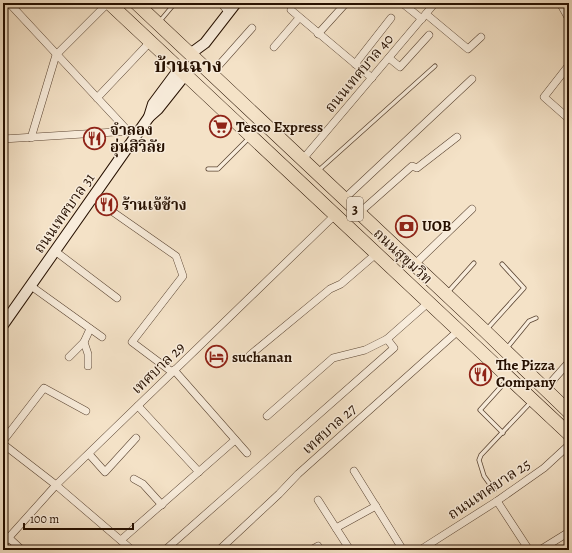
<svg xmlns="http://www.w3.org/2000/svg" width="572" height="553" font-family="Alegreya,'Noto Serif Thai',serif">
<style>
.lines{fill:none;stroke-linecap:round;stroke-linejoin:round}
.lane-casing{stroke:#5a4432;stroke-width:5}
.street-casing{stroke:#5a4432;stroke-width:8}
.secondary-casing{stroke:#261000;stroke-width:12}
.highway-casing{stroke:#261000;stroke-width:14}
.lane{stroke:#f8ecdb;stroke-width:3.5}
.street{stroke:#f8ecdb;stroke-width:7}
.secondary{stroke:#f8ecdb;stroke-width:10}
.highway{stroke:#f4e2c7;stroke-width:13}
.labels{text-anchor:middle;stroke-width:3;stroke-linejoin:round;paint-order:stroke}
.shield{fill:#f8ecdb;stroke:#655242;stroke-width:1}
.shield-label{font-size:14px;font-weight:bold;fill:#261000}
.street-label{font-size:15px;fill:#261000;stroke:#f8ecdb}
.poi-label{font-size:15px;font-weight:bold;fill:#261000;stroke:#f8ecdb;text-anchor:start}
.district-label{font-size:19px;font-weight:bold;fill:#261000;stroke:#f8ecdb}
</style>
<rect width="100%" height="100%" fill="#f4e2c7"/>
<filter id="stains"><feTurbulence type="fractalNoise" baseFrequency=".005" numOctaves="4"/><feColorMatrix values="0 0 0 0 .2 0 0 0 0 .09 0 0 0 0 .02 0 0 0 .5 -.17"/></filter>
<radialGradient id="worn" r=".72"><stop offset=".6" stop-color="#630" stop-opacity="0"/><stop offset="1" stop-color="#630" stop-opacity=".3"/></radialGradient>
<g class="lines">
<defs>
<g id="lane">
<polyline points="160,21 175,3"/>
<polyline points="208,169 218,169 249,138"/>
<polyline points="319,170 435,66"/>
<polyline points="448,292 474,263"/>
<polyline points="487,329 524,288 502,264"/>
<polyline points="507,348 529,321 536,318"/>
<polyline points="503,433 480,410 507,380"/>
<polyline points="494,490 484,476 479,460 481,455 531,402"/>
</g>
<g id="street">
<polyline points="9,3 128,131"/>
<polyline points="221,3 229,13"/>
<polyline points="402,3 422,19"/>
<polyline points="560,3 569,19"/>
<polyline points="291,10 372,78"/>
<polyline points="426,14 468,49 481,37"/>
<polyline points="318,34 346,3"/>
<polyline points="274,47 299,18"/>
<polyline points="389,58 400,67 429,35"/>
<polyline points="355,64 391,18"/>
<polyline points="569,65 544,97 569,119"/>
<polyline points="212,73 252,28"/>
<polyline points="97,98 150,42"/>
<polyline points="31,138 56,55 108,3"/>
<polyline points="3,139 131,131"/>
<polyline points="303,159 435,3"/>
<polyline points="93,198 176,256 183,276 132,342 172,372"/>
<polyline points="344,199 472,79"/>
<polyline points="359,213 412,166 417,168 457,137"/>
<polyline points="55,251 117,298"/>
<polyline points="414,265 472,209"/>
<polyline points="31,286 102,337"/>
<polyline points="250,355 330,289 341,284 377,253"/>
<polyline points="69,357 84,342"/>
<polyline points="88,366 88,354 84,342 90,329"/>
<polyline points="174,370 247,453"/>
<polyline points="545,389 569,362"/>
<polyline points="138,406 199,472"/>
<polyline points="267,416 333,358 365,350 387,339 429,302"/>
<polyline points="3,441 44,388 86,411"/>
<polyline points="3,444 56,485 132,550"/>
<polyline points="89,454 105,472 136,438"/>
<polyline points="354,471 403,550"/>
<polyline points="134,479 143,484 162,505"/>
<polyline points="318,500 350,550"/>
<polyline points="497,501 529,550"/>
<polyline points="336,528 376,506"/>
<polyline points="9,538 22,550"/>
<polyline points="121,540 235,440"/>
<polyline points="3,544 56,485 336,214"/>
<polyline points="165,550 394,348 387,339"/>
<polyline points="219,550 279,494 298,474 459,330"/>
<polyline points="311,550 318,546"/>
<polyline points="420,550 497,501 544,468 569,445"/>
<polyline points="540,550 569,532"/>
</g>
<g id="secondary">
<polyline points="190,54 205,43 236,3"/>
<polyline points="149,117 153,104 179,69"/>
<polyline points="3,325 149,117 158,109 185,75"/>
</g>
<g id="highway">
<polyline points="109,3 569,434"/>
<polyline points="136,3 485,331 569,412"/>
</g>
</defs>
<use href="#lane" class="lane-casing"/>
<use href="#street" class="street-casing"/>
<use href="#secondary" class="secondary-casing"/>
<use href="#highway" class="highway-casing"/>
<use href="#lane" class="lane"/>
<use href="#street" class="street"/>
<use href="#secondary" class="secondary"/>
<use href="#highway" class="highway"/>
</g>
<defs>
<symbol id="supermarket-ring" viewBox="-11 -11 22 22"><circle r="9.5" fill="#f8ecdb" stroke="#8f2418" stroke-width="1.5"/><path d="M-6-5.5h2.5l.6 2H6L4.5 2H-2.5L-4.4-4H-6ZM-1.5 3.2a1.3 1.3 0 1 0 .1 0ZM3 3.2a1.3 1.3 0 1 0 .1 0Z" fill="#8f2418"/></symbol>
<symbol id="restaurant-ring" viewBox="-11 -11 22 22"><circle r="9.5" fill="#f8ecdb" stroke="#8f2418" stroke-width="1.5"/><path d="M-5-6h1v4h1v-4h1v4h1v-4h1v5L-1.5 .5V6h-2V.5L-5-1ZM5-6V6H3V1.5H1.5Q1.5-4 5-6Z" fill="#8f2418"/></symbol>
<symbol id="bank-ring" viewBox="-11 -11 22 22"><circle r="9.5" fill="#f8ecdb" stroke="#8f2418" stroke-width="1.5"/><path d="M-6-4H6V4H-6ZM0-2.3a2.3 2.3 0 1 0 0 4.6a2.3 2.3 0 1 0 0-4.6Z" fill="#8f2418"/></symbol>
<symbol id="hotel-ring" viewBox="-11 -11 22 22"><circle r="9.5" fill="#f8ecdb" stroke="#8f2418" stroke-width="1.5"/><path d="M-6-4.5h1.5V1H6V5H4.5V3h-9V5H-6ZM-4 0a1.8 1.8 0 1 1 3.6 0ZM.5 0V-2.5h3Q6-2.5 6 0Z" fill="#8f2418"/></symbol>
</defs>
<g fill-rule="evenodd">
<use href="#supermarket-ring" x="208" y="114" width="25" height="25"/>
<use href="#restaurant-ring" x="82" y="126" width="25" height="25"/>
<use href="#restaurant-ring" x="94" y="192" width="25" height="25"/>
<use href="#bank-ring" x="394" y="214" width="25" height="25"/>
<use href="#hotel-ring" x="204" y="344" width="25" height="25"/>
<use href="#restaurant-ring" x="468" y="362" width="25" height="25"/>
</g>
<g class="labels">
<rect class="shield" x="347" y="197" width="16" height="24" rx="3"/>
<g class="shield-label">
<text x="355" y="214">3</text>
</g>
<g class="street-label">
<text transform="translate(359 73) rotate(-50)" y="5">ถนนเทศบาล 40</text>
<text transform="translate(64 213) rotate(-55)" y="5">ถนนเทศบาล 31</text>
<text transform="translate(403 256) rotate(43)" y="5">ถนนสุขุมวิท</text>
<text transform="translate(158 368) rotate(-44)" y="5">เทศบาล 29</text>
<text transform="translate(329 429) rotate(-42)" y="5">เทศบาล 27</text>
<text transform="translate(489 489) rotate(-34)" y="5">ถนนเทศบาล 25</text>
</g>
<g class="poi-label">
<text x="236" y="132">Tesco Express</text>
<text x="110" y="135">จำลอง<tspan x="110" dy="17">อุ่นสิวิลัย</tspan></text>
<text x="122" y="210">ร้านเจ้ช้าง</text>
<text x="422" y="231">UOB</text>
<text x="232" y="362">suchanan</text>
<text x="496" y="370">The Pizza<tspan x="496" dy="17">Company</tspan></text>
</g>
<g class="district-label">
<text x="188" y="72">บ้านฉาง</text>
</g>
</g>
<rect width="572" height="553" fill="none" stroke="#f4e2c7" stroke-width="16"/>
<rect x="4" y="4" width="564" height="545" fill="none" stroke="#261000" stroke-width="2"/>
<rect x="8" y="8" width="556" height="537" fill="none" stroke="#261000"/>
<path d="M24 523v6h109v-6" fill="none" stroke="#261000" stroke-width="2"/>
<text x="30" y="523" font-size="12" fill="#261000" stroke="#f8ecdb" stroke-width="3" paint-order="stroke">100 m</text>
<rect width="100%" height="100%" filter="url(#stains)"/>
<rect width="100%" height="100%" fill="url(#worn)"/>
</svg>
